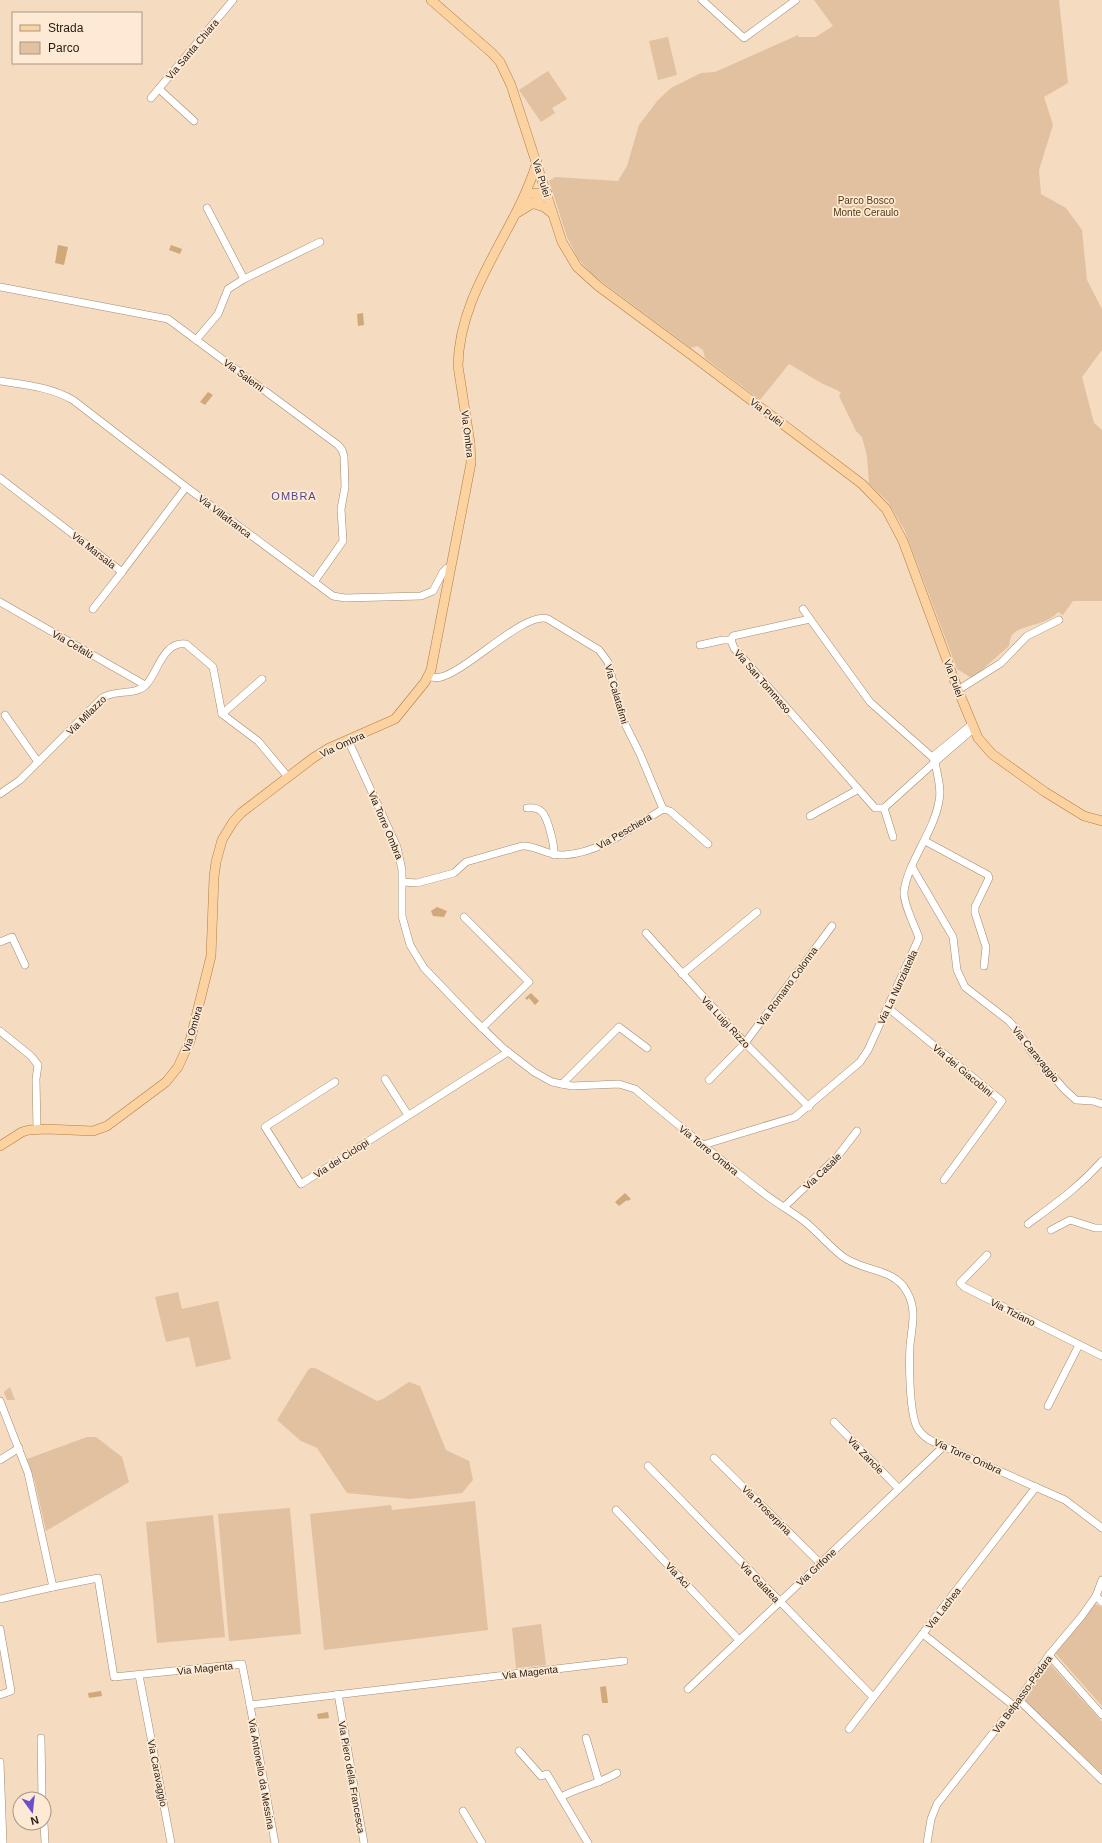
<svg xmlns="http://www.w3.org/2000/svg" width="1102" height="1843" font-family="Arial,sans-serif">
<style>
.green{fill:#e1c19f}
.water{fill:#d1a87a}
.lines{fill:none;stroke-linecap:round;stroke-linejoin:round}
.minor-casing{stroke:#a28b71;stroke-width:8}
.major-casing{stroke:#af7e44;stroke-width:10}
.minor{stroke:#fff;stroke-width:7}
.major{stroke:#fcd2a0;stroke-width:9}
.labels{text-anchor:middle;stroke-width:3.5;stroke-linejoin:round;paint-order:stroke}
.street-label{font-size:10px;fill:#231a10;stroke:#feead4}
.park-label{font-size:10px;fill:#553814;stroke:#feead4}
.neighbourhood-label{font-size:11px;letter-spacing:1px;fill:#544a89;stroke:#feead4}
</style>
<rect width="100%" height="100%" fill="#f5dbc0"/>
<g class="green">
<path d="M814 0H1059L1068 83 1044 97 1053 125 1039 170 1041 194 1066 208 1082 230 1087 280 1102 309V350L1082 377 1094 423 1102 430V601H1073L1063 615 1058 612C1046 626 1020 625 1013 634 1010 637 1010 642 1009 646L974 677H970L957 669 905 531 888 502 869 484 867 456 862 437 856 431 839 396 841 393 837 390 823 384 789 364 760 400 705 358 703 350 697 346 691 348 594 276 578 259 567 237 549 181 555 177 618 181 627 166 639 125 658 100 671 88 701 73 715 72 798 35 799 37H816L833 26Z"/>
<polygon points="668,37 677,75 658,80 649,41"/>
<polygon points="548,71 567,99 552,108 555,113 541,122 519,90"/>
<polygon points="178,1292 182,1309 218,1301 231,1359 196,1367 189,1337 166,1342 155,1297"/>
<polygon points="311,1368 315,1368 377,1401 383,1399 409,1382 420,1386 446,1450 469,1461 473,1480 462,1493 410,1499 347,1493 317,1448 301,1441 277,1420 308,1370"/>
<polygon points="10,1387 15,1400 7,1400 4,1392"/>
<polygon points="87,1437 96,1437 122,1457 129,1482 46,1531 35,1482 27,1459"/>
<polygon points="475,1501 488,1630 324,1650 310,1514 391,1505 392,1510"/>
<polygon points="290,1508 301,1634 229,1641 218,1514"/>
<polygon points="213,1515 225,1637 157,1643 146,1522"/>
<polygon points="1095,1604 1102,1607 1102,1706 1055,1653"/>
<polygon points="541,1624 546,1665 516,1668 512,1628"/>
<polygon points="1050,1664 1102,1722 1102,1774 1025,1701 1025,1696 1046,1665"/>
</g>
<g class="water">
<polygon points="58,245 68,247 64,265 55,263"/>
<polygon points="171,245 182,249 180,254 169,250"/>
<polygon points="363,313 364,325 358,326 357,314"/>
<polygon points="208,392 213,395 205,405 200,402"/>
<polygon points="437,907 447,911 444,917 433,916 431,911"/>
<polygon points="531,993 539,1001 535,1005 529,998 527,1000 525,998"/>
<polygon points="625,1193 631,1199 628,1201 627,1200 619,1206 615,1202"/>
<polygon points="606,1686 608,1703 602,1703 600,1687"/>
<polygon points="101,1691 102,1696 89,1698 88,1693"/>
<polygon points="328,1712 329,1718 318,1719 317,1714"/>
</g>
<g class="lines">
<defs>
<g id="minor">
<polyline points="702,0 744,38 796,0"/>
<polyline points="159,89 194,121"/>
<polyline points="151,98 233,0"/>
<polyline points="207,208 244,279"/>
<polyline points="0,287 168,319 338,445 342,450 344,456 345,487 341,509 343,541 314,582"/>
<polyline points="196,340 218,314 228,289 244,279 320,242"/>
<path d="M0 381C26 385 50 387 73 400L186 487 333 596 345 598 421 596 433 591 443 572 447 568H451"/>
<polyline points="0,478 122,572 186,487"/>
<polyline points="0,602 145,685"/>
<polyline points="93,609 122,572"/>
<polyline points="803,609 810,619"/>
<polyline points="700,645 723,640 731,640"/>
<path d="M429 677C433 677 437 678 441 677 467 671 526 610 548 619L599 650 608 662 622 718 640 754 663 809"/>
<polyline points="958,690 1001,663 1027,636 1059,620"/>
<polyline points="222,714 262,679"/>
<polyline points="5,715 38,762"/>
<path d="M348 740 397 847 402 870V916L410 945 424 968 473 1019 503 1048 534 1072 552 1082 572 1086 619 1084 635 1089C677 1124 719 1159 762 1192 776 1203 791 1211 804 1221 818 1232 829 1246 842 1256 862 1272 894 1267 907 1292 917 1309 912 1326 910 1345 909 1362 909 1415 918 1429 922 1435 927 1439 934 1442L1065 1500 1102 1528"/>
<polyline points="932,757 870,702 810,619 733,636 731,640 734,648 875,808 884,808 935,762 932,757 971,725"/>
<path d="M0 794 20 780 102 698C115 689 135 696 146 685 158 672 163 641 186 644L213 667 222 714 258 741 288 777"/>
<path d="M527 808C533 807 538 808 542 812 548 818 555 847 554 855"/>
<polyline points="884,808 893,837"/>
<polyline points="663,809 670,811 708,844"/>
<polyline points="810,816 857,790"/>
<polyline points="925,841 988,875 989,878 975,907 975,913 986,947 984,966"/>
<polyline points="912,867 953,937 957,970 965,987 1009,1021 1020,1034 1030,1050 1065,1090 1076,1100 1093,1101 1102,1104"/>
<path d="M403 882 417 883 454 873 466 862 522 846C536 845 547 856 564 855 600 853 633 827 663 809"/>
<polyline points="464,917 529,982 482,1028"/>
<polyline points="646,933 745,1043 809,1107"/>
<polyline points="0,942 12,937 25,965"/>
<polyline points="682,974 757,912"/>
<polyline points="887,1007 1002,1101 944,1180"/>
<polyline points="0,1031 31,1056 38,1065 36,1079 37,1129"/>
<polyline points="385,1079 408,1115"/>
<polyline points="709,1080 745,1043 832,926"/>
<polyline points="335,1082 265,1127 301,1184 508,1052"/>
<polyline points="562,1084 619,1027 647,1048"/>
<path d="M703 1145 795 1117 860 1062 868 1050 919 938C915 926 903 903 904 892 907 863 934 832 939 801 942 789 937 774 935 762L973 729"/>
<polyline points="784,1207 837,1157 857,1131"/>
<path d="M1028 1224C1056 1203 1079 1187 1102 1161"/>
<polyline points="1051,1230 1070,1220 1095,1228 1102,1228"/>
<polyline points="987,1255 960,1283 964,1287 1102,1356"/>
<polyline points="0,1401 28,1473 53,1587 98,1578 114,1677 242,1664 250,1705 624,1661"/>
<polyline points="1048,1406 1079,1345"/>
<polyline points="834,1422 899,1489"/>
<polyline points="714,1458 820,1563"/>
<polyline points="0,1460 19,1448"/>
<polyline points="648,1466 873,1697"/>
<polyline points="616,1510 739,1640"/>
<polyline points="1096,1596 1102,1602"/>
<polyline points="0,1599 53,1587"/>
<polyline points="0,1629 11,1691 0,1695"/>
<polyline points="923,1634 1014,1706"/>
<polyline points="1049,1655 1102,1715"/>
<polyline points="139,1675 171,1843"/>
<polyline points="688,1689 944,1446"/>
<polyline points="338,1694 364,1843"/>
<polyline points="1019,1700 1102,1780"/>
<polyline points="250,1705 275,1843"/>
<polyline points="849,1729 1036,1487"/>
<polyline points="41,1738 42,1799"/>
<polyline points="586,1738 599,1782"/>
<polyline points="519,1751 541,1776 547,1774 588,1843"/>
<polyline points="0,1762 3,1843"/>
<path d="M561 1797C579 1787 599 1784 617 1773"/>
<polyline points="463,1811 482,1843"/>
<polyline points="44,1823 45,1843"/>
<polyline points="927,1843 931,1819 937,1804 1019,1700 1049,1655 1081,1617 1096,1596 1102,1580"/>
</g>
<g id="major">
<polyline points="431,0 492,53 500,62 511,85 562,242 577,267 598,286 694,357 862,484 886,509 903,541 958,690 978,738 992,754 1045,792 1084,816 1102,821"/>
<polyline points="523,199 533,193 547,193"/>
<polyline points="531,203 544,207 553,214"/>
<polyline points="517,213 540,199 547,193"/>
<path d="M0 1146 22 1132 29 1130 46 1129 93 1131 107 1126 166 1082 178 1067 190 1041 211 956 214 877 216 862 222 840 233 822 241 813 313 758 329 748 395 719 425 682 431 670 471 463 470 443 458 366C459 290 516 232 537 162"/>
</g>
</defs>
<use href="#minor" class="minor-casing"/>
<use href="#major" class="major-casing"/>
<use href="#minor" class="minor"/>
<use href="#major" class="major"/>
</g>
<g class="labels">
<g class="street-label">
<text transform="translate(192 49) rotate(-50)" y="4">Via Santa Chiara</text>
<text transform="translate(542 178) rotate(72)" y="4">Via Pulei</text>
<text transform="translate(244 375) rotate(36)" y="4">Via Salemi</text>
<text transform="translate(767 412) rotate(37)" y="4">Via Pulei</text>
<text transform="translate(468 434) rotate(83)" y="4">Via Ombra</text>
<text transform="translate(225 516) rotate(37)" y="4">Via Villafranca</text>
<text transform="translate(94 550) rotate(38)" y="4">Via Marsala</text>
<text transform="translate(73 644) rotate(30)" y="4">Via Cefalù</text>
<text transform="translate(954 678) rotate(70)" y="4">Via Pulei</text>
<text transform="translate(763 681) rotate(49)" y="4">Via San Tommaso</text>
<text transform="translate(617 694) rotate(74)" y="4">Via Calatafimi</text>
<text transform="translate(86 715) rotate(-45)" y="4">Via Milazzo</text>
<text transform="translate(342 744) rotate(-25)" y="4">Via Ombra</text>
<text transform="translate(386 825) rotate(67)" y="4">Via Torre Ombra</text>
<text transform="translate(624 831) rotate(-30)" y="4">Via Peschiera</text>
<text transform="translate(787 986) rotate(-54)" y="4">Via Romano Colonna</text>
<text transform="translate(897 987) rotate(-65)" y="4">Via La Nunziatella</text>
<text transform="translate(726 1022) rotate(47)" y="4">Via Luigi Rizzo</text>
<text transform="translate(192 1029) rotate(-74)" y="4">Via Ombra</text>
<text transform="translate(1036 1054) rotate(51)" y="4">Via Caravaggio</text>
<text transform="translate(963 1070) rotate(40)" y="4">Via dei Giacobini</text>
<text transform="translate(709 1150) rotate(39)" y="4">Via Torre Ombra</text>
<text transform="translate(341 1158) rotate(-33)" y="4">Via dei Ciclopi</text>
<text transform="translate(822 1171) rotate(-44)" y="4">Via Casale</text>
<text transform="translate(1013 1312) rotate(27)" y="4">Via Tiziano</text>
<text transform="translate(866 1455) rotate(46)" y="4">Via Zancle</text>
<text transform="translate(968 1456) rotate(24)" y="4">Via Torre Ombra</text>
<text transform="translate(767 1510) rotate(45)" y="4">Via Proserpina</text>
<text transform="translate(816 1567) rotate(-43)" y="4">Via Grifone</text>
<text transform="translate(678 1575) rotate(47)" y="4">Via Aci</text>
<text transform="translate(760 1582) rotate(46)" y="4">Via Galatea</text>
<text transform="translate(943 1608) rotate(-52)" y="4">Via Lachea</text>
<text transform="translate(205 1668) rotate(-6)" y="4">Via Magenta</text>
<text transform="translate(530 1672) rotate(-7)" y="4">Via Magenta</text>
<text transform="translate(1022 1694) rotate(-54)" y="4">Via Belpasso-Pedara</text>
<text transform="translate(158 1773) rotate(79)" y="4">Via Caravaggio</text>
<text transform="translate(262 1774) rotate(80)" y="4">Via Antonello da Messina</text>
<text transform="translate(352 1777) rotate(80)" y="4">Via Piero della Francesca</text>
</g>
<g class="park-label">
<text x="866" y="204">Parco Bosco<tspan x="866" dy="12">Monte Ceraulo</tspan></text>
</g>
<g class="neighbourhood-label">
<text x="294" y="500">OMBRA</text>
</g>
</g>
<rect x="12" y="12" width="130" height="52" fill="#feead4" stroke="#a69786"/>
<rect x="20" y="25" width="20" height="6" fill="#fcd2a0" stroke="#a69786"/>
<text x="48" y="32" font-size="12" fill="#231a10">Strada</text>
<rect x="20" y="42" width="20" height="12" fill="#e1c19f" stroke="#a69786"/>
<text x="48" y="52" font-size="12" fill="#231a10">Parco</text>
<g transform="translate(32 1811) rotate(165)"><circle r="19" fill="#feead4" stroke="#a69786"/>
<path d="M0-3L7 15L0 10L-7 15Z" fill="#6b50c9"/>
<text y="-6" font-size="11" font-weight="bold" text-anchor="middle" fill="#231a10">N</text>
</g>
</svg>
